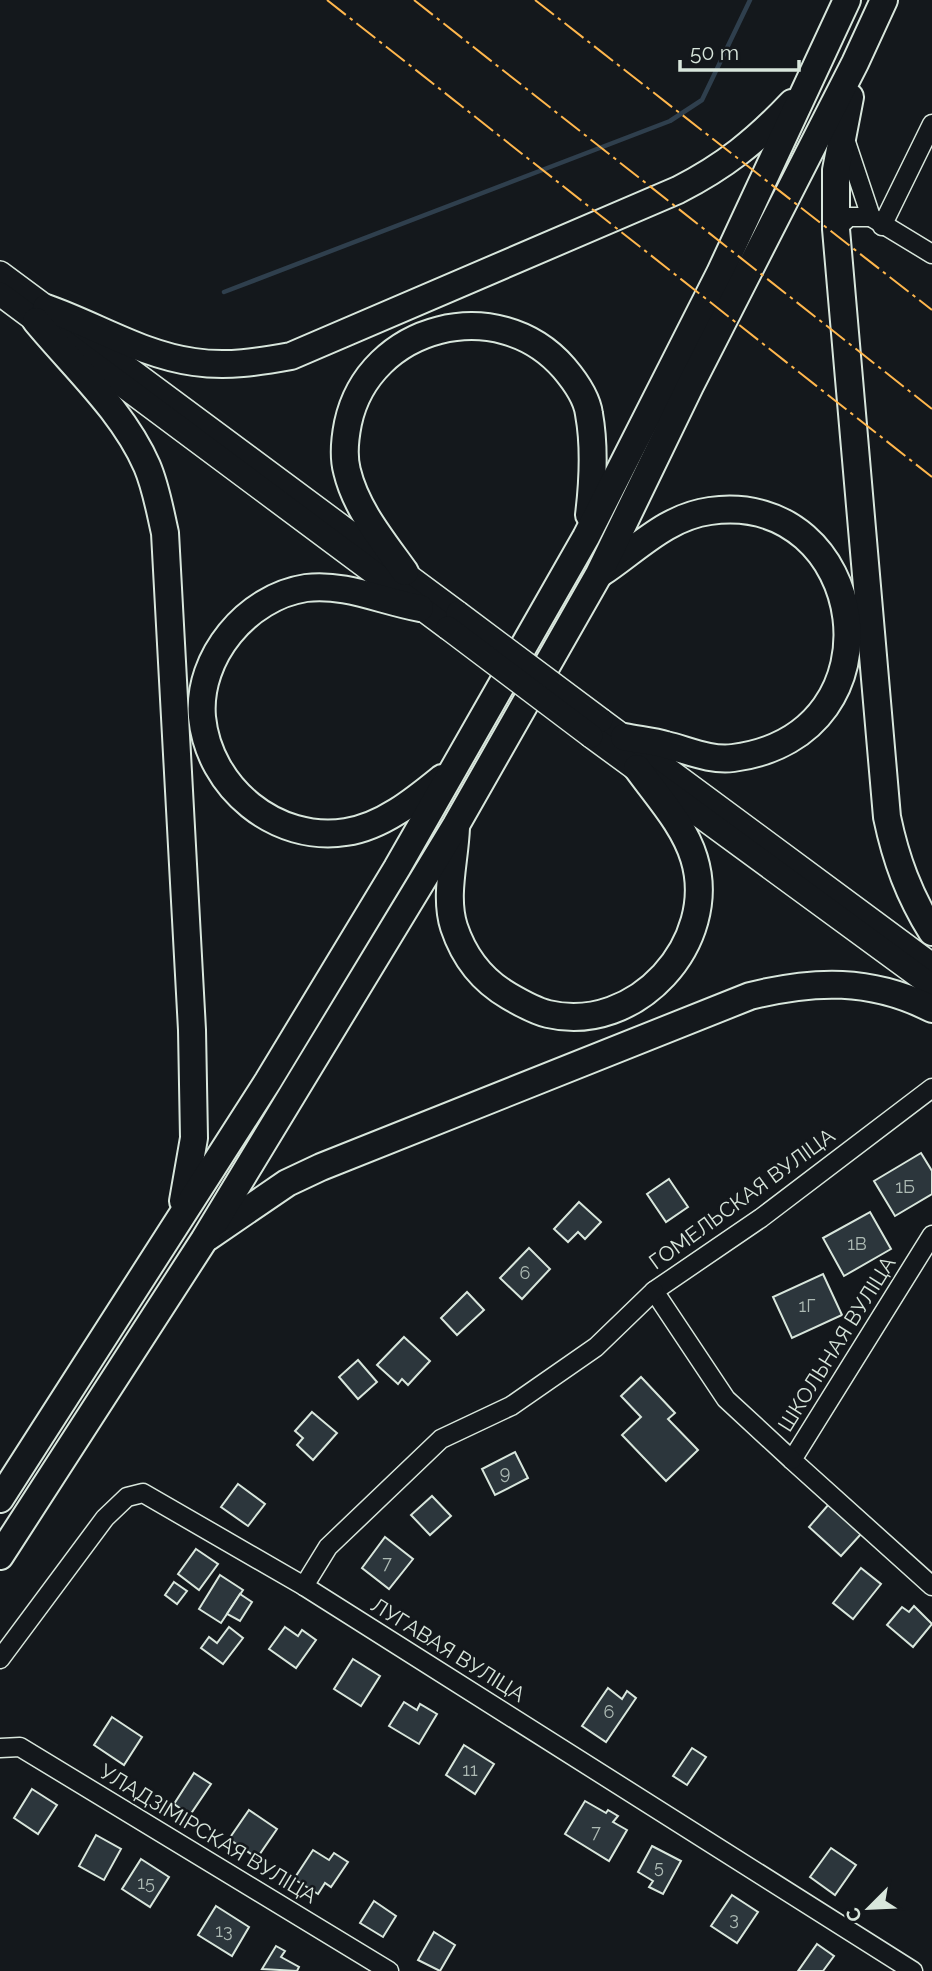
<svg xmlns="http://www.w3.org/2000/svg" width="932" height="1971" font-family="Raleway,sans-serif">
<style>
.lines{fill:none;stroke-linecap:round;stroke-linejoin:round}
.stream{stroke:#2f3f4d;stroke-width:4.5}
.building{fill:#2c363c;stroke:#d8e6dc;stroke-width:2}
.minor-casing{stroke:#d8e6dc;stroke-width:21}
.major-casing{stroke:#d8e6dc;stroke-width:26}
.highway-casing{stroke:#d8e6dc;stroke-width:30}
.minor{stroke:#14181c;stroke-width:18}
.major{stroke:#14181c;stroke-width:23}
.highway{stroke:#14181c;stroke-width:26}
.major-bridge-casing{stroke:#d8e6dc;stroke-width:26;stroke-linecap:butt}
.major-bridge{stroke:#14181c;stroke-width:23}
.power{stroke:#ffb74d;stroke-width:2;stroke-dasharray:24 5 3.5 5;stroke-linecap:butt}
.labels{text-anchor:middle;stroke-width:5;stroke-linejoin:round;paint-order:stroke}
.number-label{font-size:18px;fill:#adbab4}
.street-label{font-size:21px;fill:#d8e6dc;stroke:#14181c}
</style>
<rect width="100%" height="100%" fill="#14181c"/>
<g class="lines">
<polyline class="stream" points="224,292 670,121 702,100 750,0"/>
</g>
<g class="building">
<polygon points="921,1153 932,1171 932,1194 895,1216 874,1181"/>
<polygon points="669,1179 688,1207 666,1222 647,1194"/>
<polygon points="579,1202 601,1222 585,1239 578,1232 568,1242 554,1229"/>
<polygon points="870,1212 891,1249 844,1276 823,1238"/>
<polygon points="529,1248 550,1269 522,1299 500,1278"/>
<polygon points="823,1274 842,1315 792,1338 773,1297"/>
<polygon points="467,1292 484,1310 457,1335 441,1318"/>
<polygon points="404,1337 430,1361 408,1385 402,1379 398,1384 377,1365"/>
<polygon points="358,1360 377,1382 358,1399 339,1377"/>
<polygon points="641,1377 675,1413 668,1419 698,1450 666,1481 622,1435 641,1417 621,1396"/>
<polygon points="312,1412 337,1433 313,1460 297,1445 303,1438 295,1431"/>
<polygon points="515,1452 528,1478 495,1495 482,1469"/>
<polygon points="238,1484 265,1504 248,1526 221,1507"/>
<polygon points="432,1496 451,1516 430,1535 411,1515"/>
<polygon points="829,1504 861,1534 841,1556 809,1527"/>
<polygon points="385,1537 413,1559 389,1589 362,1568"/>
<polygon points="196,1549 218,1564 199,1590 178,1574"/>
<polygon points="861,1568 881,1584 853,1619 833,1603"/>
<polygon points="220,1575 243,1590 221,1623 199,1609"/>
<polygon points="174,1582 187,1591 177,1604 165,1595"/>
<polygon points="240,1594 252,1602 240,1621 227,1614"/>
<polygon points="914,1606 932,1624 913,1647 887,1625 902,1607 909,1612"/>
<polygon points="229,1627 243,1638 223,1664 201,1648 209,1637 217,1643"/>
<polygon points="285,1627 298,1636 302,1630 316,1640 296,1668 269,1649"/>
<polygon points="353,1659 380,1676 361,1706 334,1689"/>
<polygon points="608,1688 622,1699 627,1691 636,1698 606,1742 582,1726"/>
<polygon points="404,1702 417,1710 420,1704 437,1714 419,1744 389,1726"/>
<polygon points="112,1717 142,1737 124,1765 94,1745"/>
<polygon points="464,1745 494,1764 475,1794 446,1775"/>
<polygon points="692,1748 706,1757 687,1785 673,1776"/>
<polygon points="194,1773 211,1784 190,1815 174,1804"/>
<polygon points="32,1789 57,1805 38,1834 14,1818"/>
<polygon points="585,1801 606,1813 608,1810 618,1816 613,1822 627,1830 609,1861 565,1834"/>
<polygon points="249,1810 277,1829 257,1858 229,1839"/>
<polygon points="96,1835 121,1849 104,1880 79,1866"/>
<polygon points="652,1846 681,1861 663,1894 649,1887 653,1881 638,1872"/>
<polygon points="831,1848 856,1865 835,1895 810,1877"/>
<polygon points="313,1850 329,1860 334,1853 348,1862 331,1887 325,1883 318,1894 294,1879"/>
<polygon points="141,1859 169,1877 150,1907 122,1889"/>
<polygon points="732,1895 758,1912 737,1943 711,1926"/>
<polygon points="374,1901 396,1916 383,1937 360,1923"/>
<polygon points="216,1906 249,1927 232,1956 198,1935"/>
<polygon points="434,1932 455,1945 440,1971 418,1960"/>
<polygon points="817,1944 834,1956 823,1971 798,1971"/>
<polygon points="276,1946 285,1951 281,1957 299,1967 297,1971 262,1969"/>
</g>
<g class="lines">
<defs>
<g id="minor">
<polyline points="845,139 871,217 932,254"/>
<polyline points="882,226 932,124"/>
<polyline points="836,229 849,217 871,217"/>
<polyline points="932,1235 792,1460 932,1586"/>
<polyline points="792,1460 726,1399 654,1291 761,1218 932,1088"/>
<polyline points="304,1586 328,1547 441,1439 511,1406 596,1347 654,1291"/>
<polyline points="0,1659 105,1518 127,1497 143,1493 304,1586 913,1971"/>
<polyline points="0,1748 20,1747 389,1971"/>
</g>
<g id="major">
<polyline points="0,273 458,613"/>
<polyline points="0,294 448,628"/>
<polyline points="601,720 932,965"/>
<polyline points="591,736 932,986"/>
</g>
<g id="highway">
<path d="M850 97 836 170V229L887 817C896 860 909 895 932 932"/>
<path d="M46 308C95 325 142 355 194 362 227 367 258 362 291 356L678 190C725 166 756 141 792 103"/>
<path d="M36 321C74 367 123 411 147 466 156 487 160 511 165 533L192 1030 194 1138 183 1201"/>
<path d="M405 572C383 541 356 509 347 471 343 456 345 438 348 423 369 325 498 292 564 368 575 381 587 398 589 414 595 447 593 482 589 515"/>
<path d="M601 573C636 550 666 517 710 511 868 489 908 735 733 758 710 761 687 750 666 745 653 741 638 740 624 737"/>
<path d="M420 608C382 601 344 583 306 588 247 597 197 657 202 717 209 788 276 843 346 832 382 827 415 800 442 778"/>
<path d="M456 827C455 860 444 896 454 927 464 957 483 981 509 996 521 1003 535 1011 548 1014 636 1035 720 942 694 858 684 825 657 796 637 768"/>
<path d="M208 1237 287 1183 321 1167 750 996C814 980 871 978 932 1009"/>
<polyline points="0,1499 268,1081 397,868 586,537 720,273 847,0"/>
<polyline points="0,1556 204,1240 456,825 599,574 690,386 855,63 884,0"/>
</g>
</defs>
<use href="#minor" class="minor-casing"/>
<use href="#major" class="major-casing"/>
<use href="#highway" class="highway-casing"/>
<use href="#minor" class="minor"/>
<use href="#major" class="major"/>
<use href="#highway" class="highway"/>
<defs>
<g id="major-bridge">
<polyline points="458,613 601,720"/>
<polyline points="448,628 591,736"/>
</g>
</defs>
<use href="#major-bridge" class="major-bridge-casing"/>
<use href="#major-bridge" class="major-bridge"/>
<g class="power">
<polyline points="327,0 932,477"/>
<polyline points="414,0 932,409"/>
<polyline points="535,0 932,310"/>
</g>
</g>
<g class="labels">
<g class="number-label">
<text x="905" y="1193">1Б</text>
<text x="857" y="1250">1В</text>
<text x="525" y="1279">6</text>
<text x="807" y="1312">1Г</text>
<text x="505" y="1479">9</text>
<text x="387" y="1569">7</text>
<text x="609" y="1718">6</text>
<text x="470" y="1776">11</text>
<text x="596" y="1838">7</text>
<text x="659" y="1873">5</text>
<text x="146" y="1889">15</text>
<text x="734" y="1925">3</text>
<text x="224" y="1937">13</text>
</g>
<g class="street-label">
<text transform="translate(742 1199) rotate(-36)" y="7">ГОМЕЛЬСКАЯ ВУЛІЦА</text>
<text transform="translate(837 1344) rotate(-58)" y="7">ШКОЛЬНАЯ ВУЛІЦА</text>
<text transform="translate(448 1650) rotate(32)" y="7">ЛУГАВАЯ ВУЛІЦА</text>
<text transform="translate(208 1834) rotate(31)" y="7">УЛАДЗІМІРСКАЯ ВУЛІЦА</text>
</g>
</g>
<g transform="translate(869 1908) rotate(246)" stroke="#14181c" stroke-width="5" paint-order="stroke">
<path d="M0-5L12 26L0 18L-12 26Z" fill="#d8e6dc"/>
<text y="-10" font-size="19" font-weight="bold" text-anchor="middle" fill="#d8e6dc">С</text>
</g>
<path d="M680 60v10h119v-10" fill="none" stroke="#d8e6dc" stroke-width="3.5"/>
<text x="690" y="60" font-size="21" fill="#d8e6dc" stroke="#14181c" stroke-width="5" paint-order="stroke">50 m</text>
</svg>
